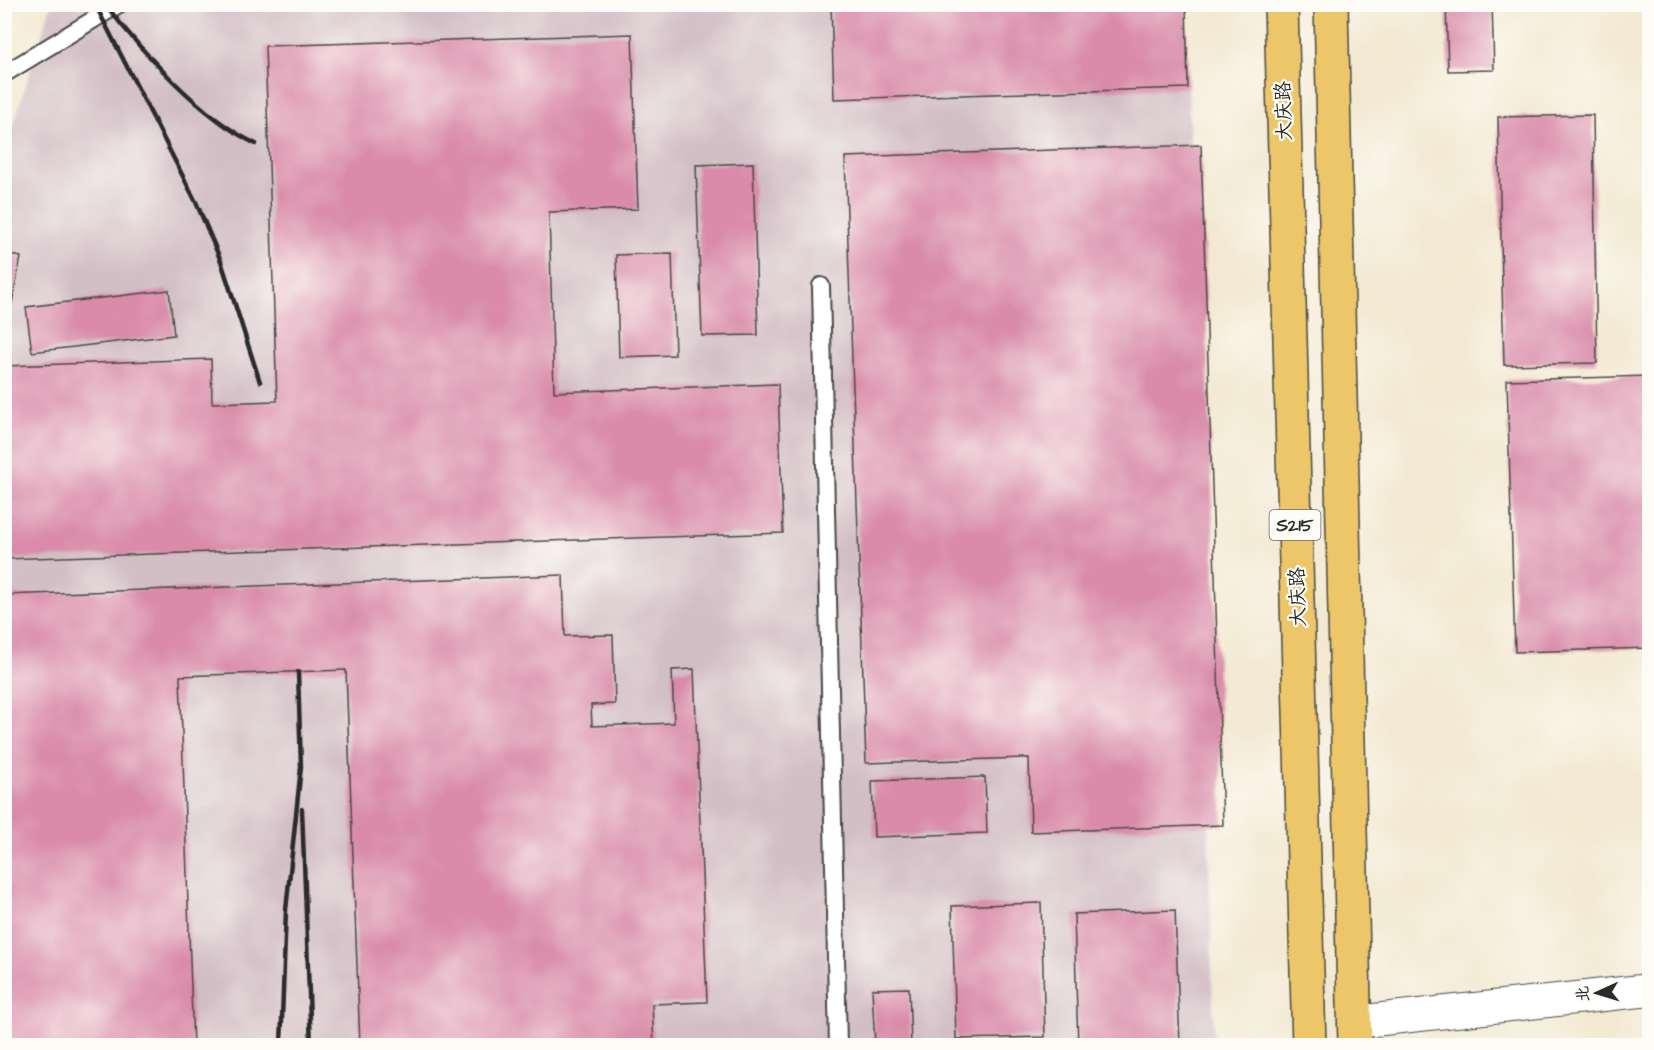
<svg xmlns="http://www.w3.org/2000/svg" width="1654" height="1050" font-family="'Architects Daughter','LXGW WenKai TC',sans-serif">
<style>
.industrial{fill:#d2bec5}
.building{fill:#d98ba9}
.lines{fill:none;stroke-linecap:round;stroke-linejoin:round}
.service-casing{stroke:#494844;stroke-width:20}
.minor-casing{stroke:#494844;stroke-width:34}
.primary-casing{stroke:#494844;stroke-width:36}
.service{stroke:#fff;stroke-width:16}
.minor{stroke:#fff;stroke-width:32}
.primary{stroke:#ecc669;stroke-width:33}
.rail{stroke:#2b2b2b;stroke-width:4.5}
.labels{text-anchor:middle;stroke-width:4.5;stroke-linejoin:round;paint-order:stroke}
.shield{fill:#fdfcf7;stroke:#6a6a68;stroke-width:1.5}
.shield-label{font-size:18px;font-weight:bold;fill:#2b2b2b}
.street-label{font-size:20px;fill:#2b2b2b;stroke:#fdfcf7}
</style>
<rect width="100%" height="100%" fill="#fdfcf7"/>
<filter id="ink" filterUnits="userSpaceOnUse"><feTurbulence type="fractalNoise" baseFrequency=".0167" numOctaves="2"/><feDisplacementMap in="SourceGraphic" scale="12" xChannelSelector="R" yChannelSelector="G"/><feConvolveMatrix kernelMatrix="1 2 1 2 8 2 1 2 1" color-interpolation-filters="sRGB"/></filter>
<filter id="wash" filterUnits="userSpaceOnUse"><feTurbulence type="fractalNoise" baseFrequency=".008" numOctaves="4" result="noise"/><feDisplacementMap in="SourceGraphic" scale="24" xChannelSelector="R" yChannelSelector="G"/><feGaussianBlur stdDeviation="1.35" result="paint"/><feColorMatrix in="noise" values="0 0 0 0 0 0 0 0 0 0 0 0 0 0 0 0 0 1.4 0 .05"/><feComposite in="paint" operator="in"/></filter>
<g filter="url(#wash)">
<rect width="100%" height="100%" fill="#f3e9d2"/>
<polygon class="industrial" points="51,5 1186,5 1214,1045 5,1046 4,155"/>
<g id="blocks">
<g class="building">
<polygon points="641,4 678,4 678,6 641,8"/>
<polygon points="831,4 1186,4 1188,88 834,99"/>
<polygon points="1446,4 1492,4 1494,70 1448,71"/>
<polygon points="632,34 638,209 549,212 554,392 778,384 783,533 4,559 4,366 211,359 212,403 277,401 265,46"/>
<polygon points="1593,115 1597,363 1504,365 1498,117"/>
<polygon points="1201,145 1223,825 1031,832 1029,758 866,763 845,157"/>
<polygon points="753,163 758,335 702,336 696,165"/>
<polygon points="4,253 21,257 6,333 4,333"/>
<polygon points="672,253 675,355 619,357 616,255"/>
<polygon points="169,290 174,335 32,352 26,307"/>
<polygon points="1650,376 1650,648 1515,652 1507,380"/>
<polygon points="563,575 565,636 613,635 615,704 591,705 592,726 674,723 672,670 694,669 707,1002 652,1004 654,1046 360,1046 346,670 180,676 193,1046 4,1046 4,595"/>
<polygon points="985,777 987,833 874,837 872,781"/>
<polygon points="1041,903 1045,1037 956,1039 952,906"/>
<polygon points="1175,910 1180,1046 1078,1046 1074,914"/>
<polygon points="909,988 911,1046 875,1046 872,989"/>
</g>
</g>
</g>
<g filter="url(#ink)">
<use href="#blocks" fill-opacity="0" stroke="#494844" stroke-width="1.5"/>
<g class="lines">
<defs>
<g id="service">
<polyline points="4,74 119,4"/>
<polyline points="821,286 838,1046"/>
</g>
<polyline id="minor" points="1355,1022 1650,990"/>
<g id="primary">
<polyline points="1281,4 1309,1046"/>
<polyline points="1331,4 1355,1046"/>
</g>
</defs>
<use href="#service" class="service-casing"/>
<use href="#minor" class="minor-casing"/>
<use href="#primary" class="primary-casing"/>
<use href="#service" class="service"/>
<use href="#minor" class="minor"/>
<use href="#primary" class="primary"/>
<g class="rail">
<polyline points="95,4 196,202 221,261 260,382"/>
<path d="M105 4C142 52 202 118 256 144"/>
<polyline points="302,809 311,1046"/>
<polyline points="281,1046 286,910 301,767 298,672"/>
</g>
</g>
</g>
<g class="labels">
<rect class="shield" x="1269.5" y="510" width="51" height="30" rx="4.5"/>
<g class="shield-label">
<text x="1295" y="531">S215</text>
</g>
<g class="street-label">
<text transform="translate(1283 111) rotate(-92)" y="7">大庆路</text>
<text transform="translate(1297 597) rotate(-92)" y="7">大庆路</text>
</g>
</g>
<rect width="1654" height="1050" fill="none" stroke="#fdfcf7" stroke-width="24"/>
<g transform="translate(1597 993) rotate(266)" stroke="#fdfcf7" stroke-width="4.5" paint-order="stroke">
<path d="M0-4.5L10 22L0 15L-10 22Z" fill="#2b2b2b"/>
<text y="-9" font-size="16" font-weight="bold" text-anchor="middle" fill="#2b2b2b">北</text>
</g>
</svg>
